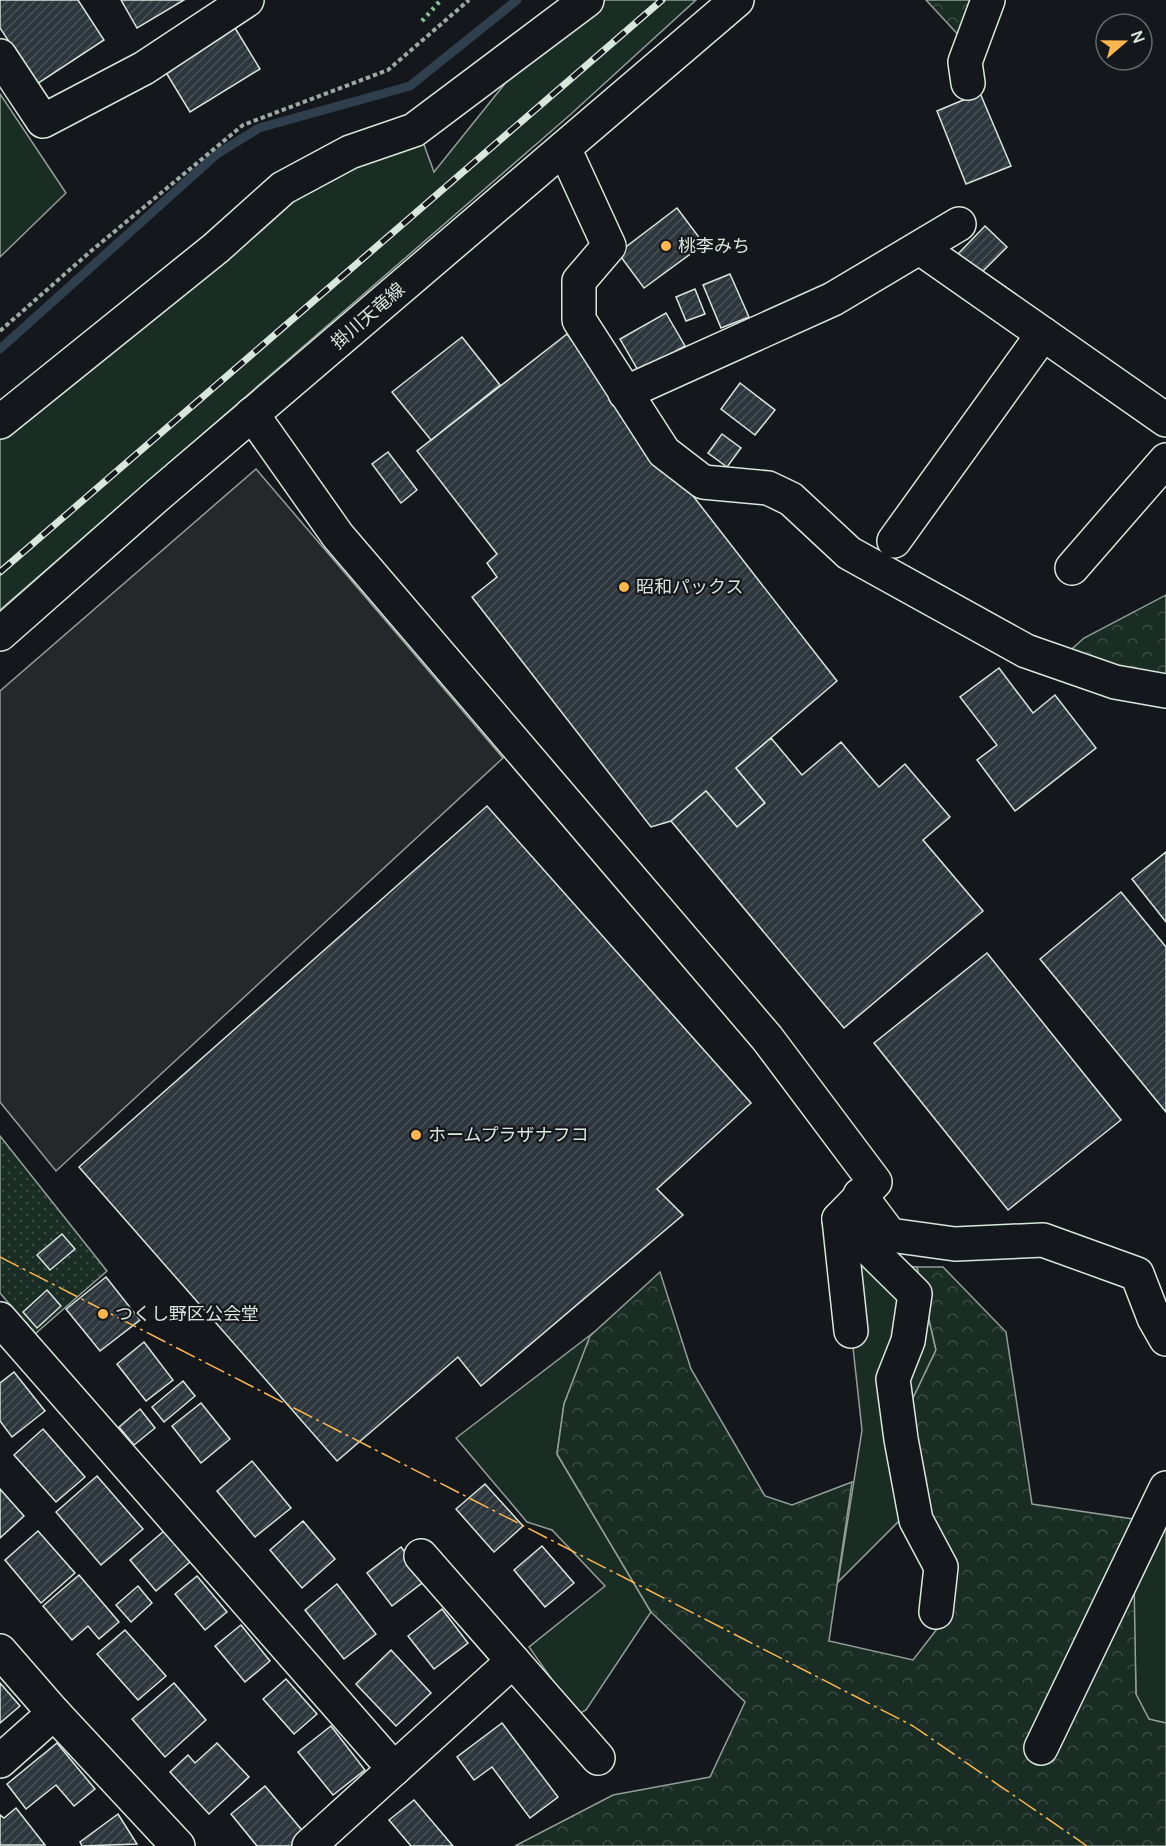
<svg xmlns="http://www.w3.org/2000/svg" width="1166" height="1846" font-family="Manrope,'Noto Sans JP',sans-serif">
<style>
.grass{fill:#1a2d24;stroke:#939e99;stroke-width:1.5}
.forest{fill:url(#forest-crowns);stroke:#939e99;stroke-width:1.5}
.park{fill:url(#park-dots);stroke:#939e99;stroke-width:1.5}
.parking{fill:#24282b;stroke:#939e99;stroke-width:1.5}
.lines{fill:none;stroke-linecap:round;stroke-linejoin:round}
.stream{stroke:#2f3f4d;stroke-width:9}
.building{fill:url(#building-hatch);stroke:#d8e6dc;stroke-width:1.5}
.minor-casing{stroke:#d8e6dc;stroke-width:36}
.major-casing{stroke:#d8e6dc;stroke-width:36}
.path{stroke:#9da8a2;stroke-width:4;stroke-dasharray:4.5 3;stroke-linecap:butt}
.minor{stroke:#14181c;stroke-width:33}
.major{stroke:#14181c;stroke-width:33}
.rail-casing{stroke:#d8e6dc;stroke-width:7}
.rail{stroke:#14181c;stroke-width:4.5;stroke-dasharray:14;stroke-linecap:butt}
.hedge{stroke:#8ac095;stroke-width:4.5;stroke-dasharray:3 4.5;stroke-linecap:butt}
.power{stroke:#ffb74d;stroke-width:1.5;stroke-dasharray:21 4.5 3 4.5;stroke-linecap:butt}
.poi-dot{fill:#ffb74d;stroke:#14181c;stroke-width:2}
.labels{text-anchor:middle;stroke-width:4.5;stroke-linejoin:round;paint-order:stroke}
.poi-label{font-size:18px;fill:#d8e6dc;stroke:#14181c;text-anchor:start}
.street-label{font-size:18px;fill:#d8e6dc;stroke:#14181c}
</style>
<defs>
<pattern id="forest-crowns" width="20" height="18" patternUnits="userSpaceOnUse" patternTransform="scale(1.5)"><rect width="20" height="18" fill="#1a2d24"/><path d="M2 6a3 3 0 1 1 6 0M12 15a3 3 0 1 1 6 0" fill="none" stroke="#3b4b43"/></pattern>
<pattern id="park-dots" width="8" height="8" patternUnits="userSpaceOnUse" patternTransform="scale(1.5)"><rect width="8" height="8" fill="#1a2d24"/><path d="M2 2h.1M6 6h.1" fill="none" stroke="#3b4b43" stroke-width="1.8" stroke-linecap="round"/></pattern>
<pattern id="building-hatch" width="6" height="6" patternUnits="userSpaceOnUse" patternTransform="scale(1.5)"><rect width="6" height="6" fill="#2c363c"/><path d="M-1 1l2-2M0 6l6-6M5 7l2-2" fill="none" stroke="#4a5358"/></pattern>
</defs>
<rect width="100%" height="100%" fill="#14181c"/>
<g class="grass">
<polygon points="572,0 696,0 571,114 0,610 0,410 283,188 419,131 434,172"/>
<polygon points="0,94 66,193 0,257"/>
<polygon points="839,1219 893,1265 917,1267 936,1350 905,1415 924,1496 838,1582 862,1430"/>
<polygon points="593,1333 564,1404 557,1454 651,1612 586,1710 577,1715 529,1647 605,1586 552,1530 527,1522 456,1438"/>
<polygon points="1166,1495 1166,1723 1149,1720 1136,1695 1133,1574"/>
</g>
<g class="forest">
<polygon points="926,0 976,0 964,41"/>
<polygon points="1166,595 1166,687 1063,657 1084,638"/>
<polygon points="917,1267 943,1267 1006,1332 1032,1504 1133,1519 1136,1694 1149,1719 1166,1723 1166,1846 515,1846 613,1795 710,1777 745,1702 651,1612 557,1454 564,1404 590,1336 660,1272 691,1369 765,1496 792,1505 852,1482 829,1641 913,1660 951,1611 905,1415 936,1350"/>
</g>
<polygon class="park" points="0,1136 107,1271 35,1334 0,1293"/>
<polygon class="parking" points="256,469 503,758 56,1171 0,1102 0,691"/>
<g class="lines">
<polyline class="stream" points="0,349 217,154 259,128 410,86 517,0"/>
</g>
<g class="building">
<polygon points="0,0 78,0 104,40 37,84 0,28"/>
<polygon points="121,0 184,0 137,28"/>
<polygon points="232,23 260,69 190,112 162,66"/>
<polygon points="980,93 1011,166 966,184 937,111"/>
<polygon points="677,208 704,244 644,288 618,253"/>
<polygon points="985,226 1007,247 979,275 958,254"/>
<polygon points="730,274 749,317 721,328 703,285"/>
<polygon points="695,289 705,314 686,321 676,297"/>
<polygon points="666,313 685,346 639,372 620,339"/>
<polygon points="567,334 837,681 736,768 765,803 737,827 706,791 671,821 651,827 472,597 497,577 487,563 497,554 417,451"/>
<polygon points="462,337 500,385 431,440 392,392"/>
<polygon points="740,383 775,410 755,435 721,409"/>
<polygon points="722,434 741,448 727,467 708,453"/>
<polygon points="388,452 417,490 401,503 372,464"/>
<polygon points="999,668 1033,713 1055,695 1096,748 1015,811 977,760 997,745 960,697"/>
<polygon points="771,738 802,775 841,742 879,787 905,764 950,817 923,840 983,911 844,1028 671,821 706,791 737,827 765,803 736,768"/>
<polygon points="487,806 751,1103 657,1189 683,1215 481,1386 458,1357 337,1461 79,1167"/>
<polygon points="1166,852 1166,922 1132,879"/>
<polygon points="1121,892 1166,947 1166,1112 1040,959"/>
<polygon points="987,953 1121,1120 1008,1210 874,1043"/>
<polygon points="62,1234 75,1249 50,1270 37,1255"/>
<polygon points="106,1277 140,1320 100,1351 66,1309"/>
<polygon points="47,1290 61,1306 37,1328 23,1312"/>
<polygon points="144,1342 173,1380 146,1401 117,1364"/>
<polygon points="14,1372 45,1411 12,1437 0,1421 0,1383"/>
<polygon points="183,1381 195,1396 164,1422 152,1407"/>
<polygon points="201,1403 230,1439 201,1463 172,1426"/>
<polygon points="140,1409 155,1428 134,1445 119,1427"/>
<polygon points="43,1429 85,1477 56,1502 14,1455"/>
<polygon points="252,1461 291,1508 255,1537 217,1491"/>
<polygon points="97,1476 143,1529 101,1565 56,1512"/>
<polygon points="485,1484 523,1526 494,1552 456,1509"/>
<polygon points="0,1489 24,1516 0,1538"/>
<polygon points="303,1521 335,1559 302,1588 270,1550"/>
<polygon points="38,1531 75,1573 41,1603 5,1560"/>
<polygon points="164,1531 190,1562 156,1591 130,1560"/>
<polygon points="542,1546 574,1583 545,1607 514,1570"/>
<polygon points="401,1547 426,1580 392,1606 367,1573"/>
<polygon points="79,1575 119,1622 99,1639 88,1626 72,1640 43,1606"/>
<polygon points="197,1576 227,1612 205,1630 175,1594"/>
<polygon points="337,1584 376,1634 344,1659 305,1610"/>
<polygon points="138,1586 152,1603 131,1622 116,1605"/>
<polygon points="442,1609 468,1643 434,1669 408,1636"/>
<polygon points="241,1625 270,1661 245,1682 215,1646"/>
<polygon points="125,1630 166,1676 138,1700 97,1654"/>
<polygon points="391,1650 431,1693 396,1726 356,1684"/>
<polygon points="286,1679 317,1714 294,1734 263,1699"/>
<polygon points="0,1683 20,1706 0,1723"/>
<polygon points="174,1683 206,1720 165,1757 132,1719"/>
<polygon points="502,1723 558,1797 530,1818 492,1767 474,1780 457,1757"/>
<polygon points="331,1726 365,1770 333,1795 298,1752"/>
<polygon points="57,1743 95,1789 74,1806 56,1785 26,1809 7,1784"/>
<polygon points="217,1743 249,1777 209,1814 170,1772 188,1755 195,1763"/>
<polygon points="265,1786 306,1835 292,1846 257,1846 231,1814"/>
<polygon points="414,1800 453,1846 411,1846 389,1820"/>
<polygon points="16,1808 45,1845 0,1845 0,1815 4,1818"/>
<polygon points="118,1814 137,1844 82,1846 80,1842"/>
</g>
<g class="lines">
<defs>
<g id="minor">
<polyline points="0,56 43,121 144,68 247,0"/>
<polyline points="968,83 965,62 988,0"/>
<polyline points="564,148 609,246 579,281 579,320 664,452 703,482 768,488 791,499 849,553 1026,651 1115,682 1166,691"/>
<polyline points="920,248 1166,420"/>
<polyline points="625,393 833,299 959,224"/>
<polyline points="252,414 338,536 767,1038 875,1182 839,1219 851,1331"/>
<polyline points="0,422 216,248 283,188 350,152 414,130 587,0"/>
<polyline points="894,541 1043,334"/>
<polyline points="1072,568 1166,460"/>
<polyline points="860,1195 890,1235 955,1244 1043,1240 1137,1274 1154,1318 1166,1339"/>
<polyline points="839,1219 915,1294 908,1341 893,1379 901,1439 916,1520 941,1567 936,1612"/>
<polyline points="0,1319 394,1769 309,1846"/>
<polyline points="421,1556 598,1758"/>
<polyline points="0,1651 54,1713 178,1846"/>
<polyline points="1041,1748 1166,1488"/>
<polyline points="0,1761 54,1713"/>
<polyline points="394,1769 513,1661"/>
</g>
<polyline id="major" points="0,634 159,494 737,0"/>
</defs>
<use href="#minor" class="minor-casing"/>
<use href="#major" class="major-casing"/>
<polyline class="path" points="0,331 91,251 243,125 388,70 469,0"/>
<use href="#minor" class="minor"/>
<use href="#major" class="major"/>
<defs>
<polyline id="rail" points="0,572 662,0"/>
</defs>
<use href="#rail" class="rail-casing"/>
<use href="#rail" class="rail"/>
<polyline class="hedge" points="422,21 441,0"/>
<polyline class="power" points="0,1257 913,1726 1087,1846"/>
</g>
<g class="poi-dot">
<circle cx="666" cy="246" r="6"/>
<circle cx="624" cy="587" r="6"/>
<circle cx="416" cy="1135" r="6"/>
<circle cx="103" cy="1314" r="6"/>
</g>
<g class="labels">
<g class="poi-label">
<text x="678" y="252">桃李みち</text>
<text x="636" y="593">昭和パックス</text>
<text x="428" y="1141">ホームプラザナフコ</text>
<text x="115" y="1320">つくし野区公会堂</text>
</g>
<g class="street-label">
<text transform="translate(368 316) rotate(-41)" y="6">掛川天竜線</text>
</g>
</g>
<g transform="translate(1124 42) rotate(70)"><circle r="28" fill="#14181c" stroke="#626a69" stroke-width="1.5"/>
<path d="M0-4.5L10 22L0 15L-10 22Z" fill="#ffb74d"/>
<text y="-9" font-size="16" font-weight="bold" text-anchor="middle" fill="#d8e6dc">N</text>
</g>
</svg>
